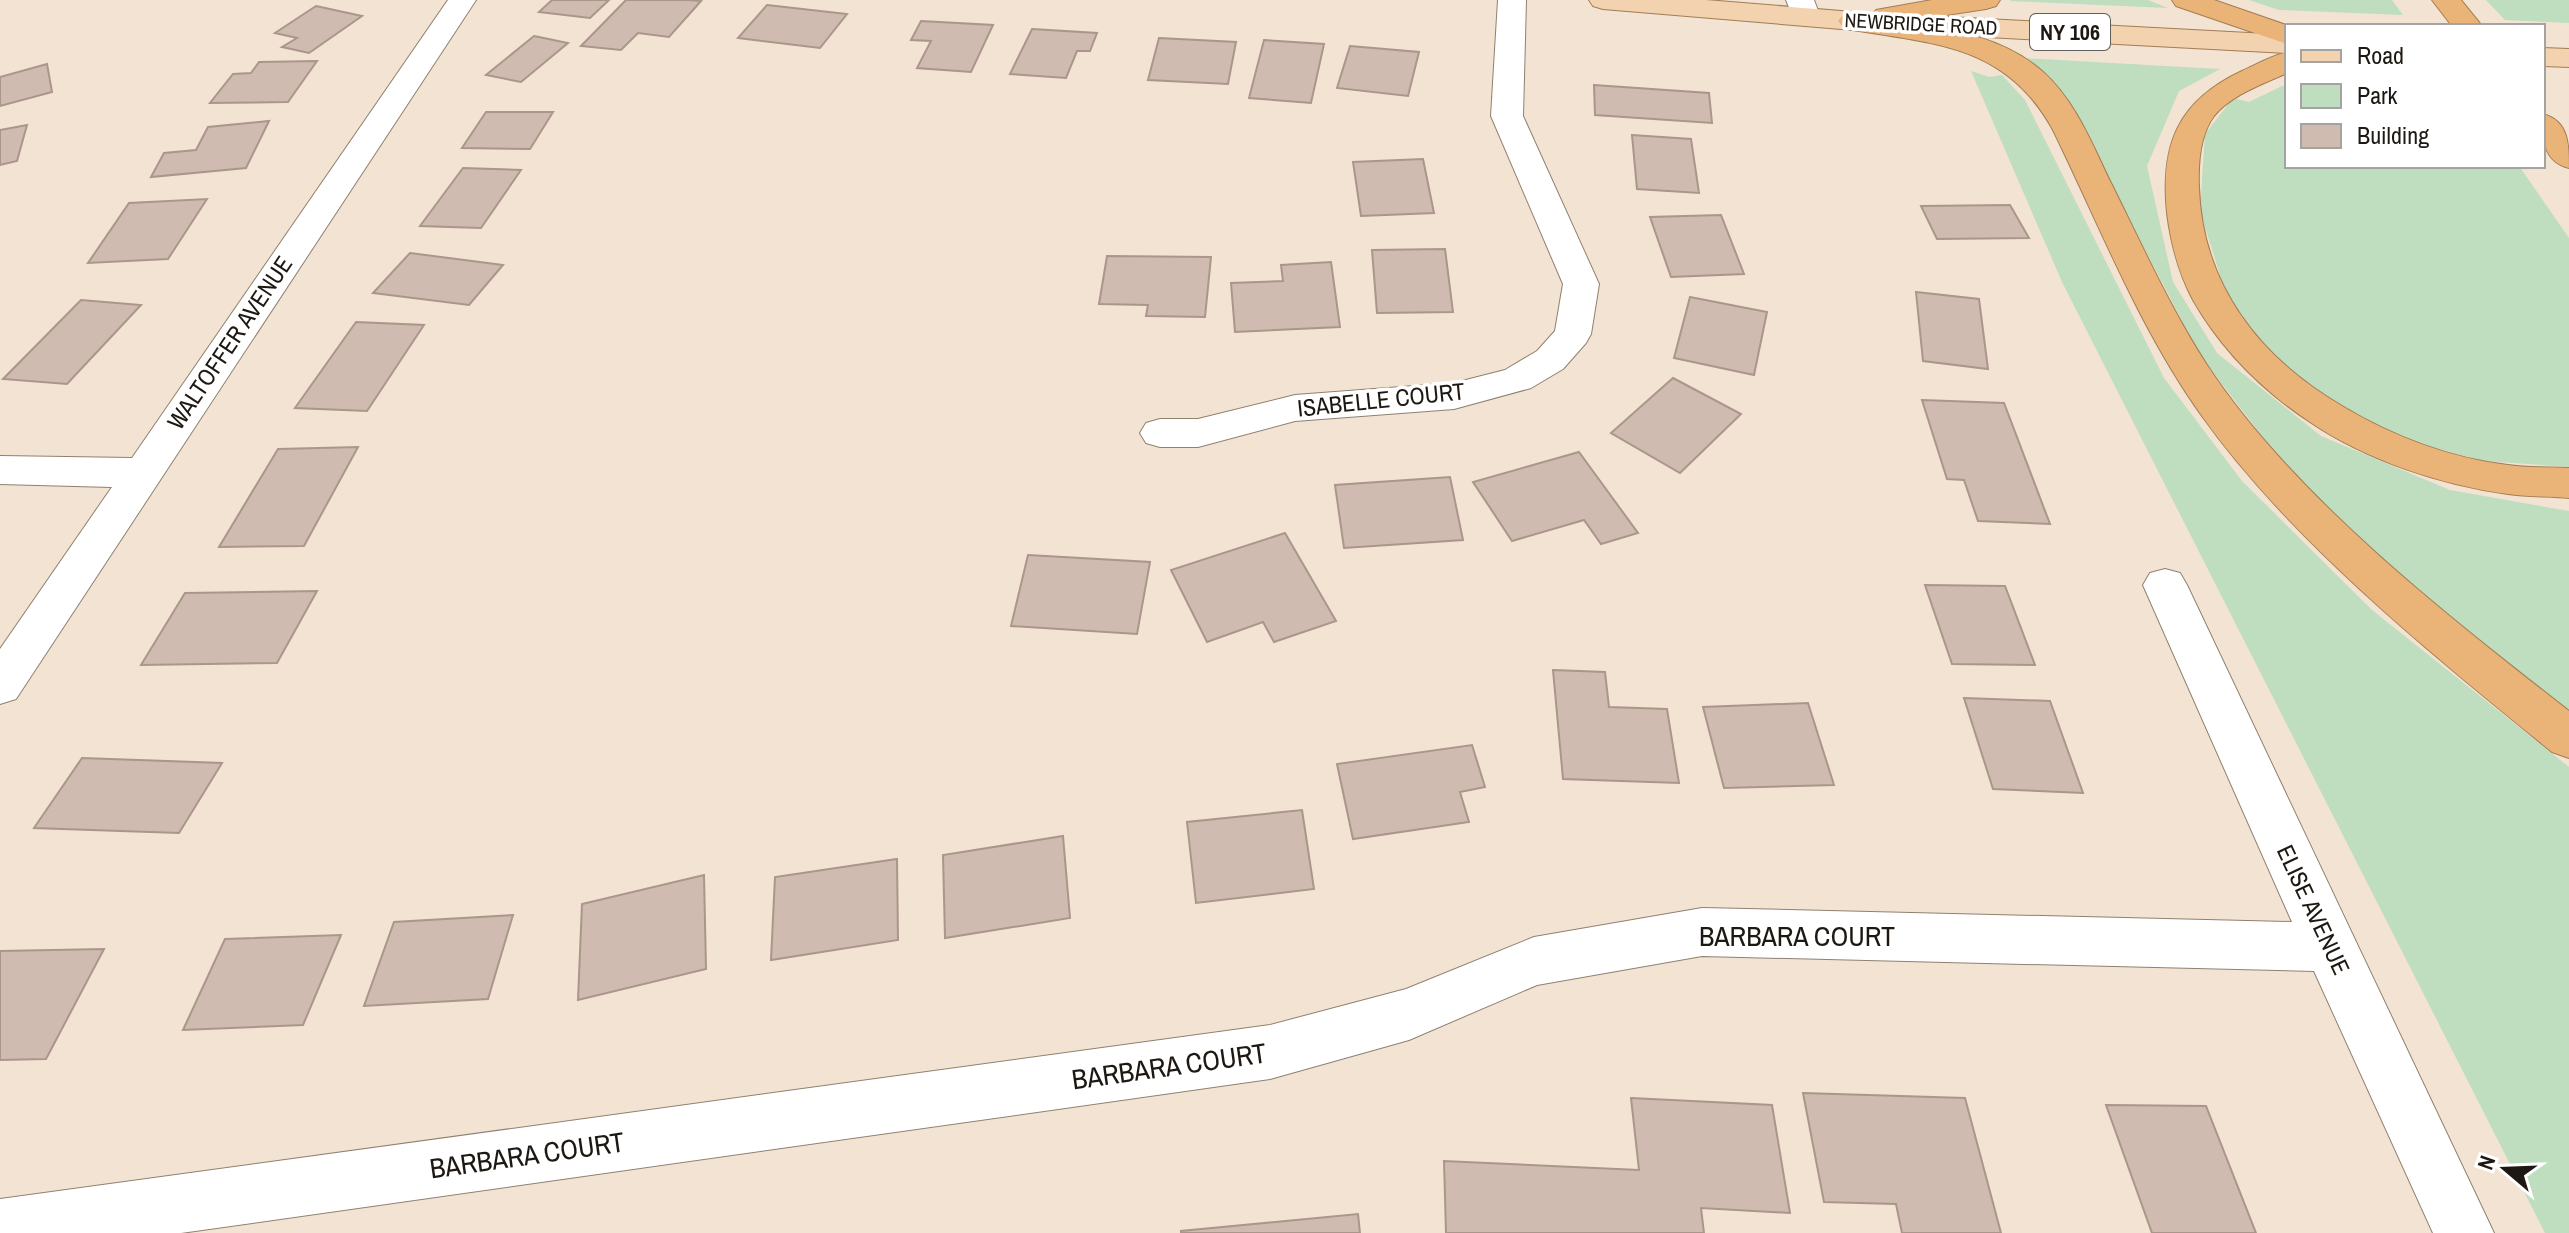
<svg xmlns="http://www.w3.org/2000/svg" width="2569" height="1233" font-family="'Archivo Narrow',sans-serif">
<style>
.green{fill:#bfddbf}
.building{fill:#d0bbb0;stroke:#aa968b;stroke-width:2}
.lines{fill:none;stroke-linecap:round;stroke-linejoin:round}
.minor-casing{stroke:#8f8171;stroke-width:2}
.major-casing{stroke:#a27d55;stroke-width:2}
.highway-casing{stroke:#a27d55;stroke-width:2}
.minor{fill:#fff;fill-rule:evenodd}
.major{fill:#f2d2af;fill-rule:evenodd}
.highway{fill:#eab479;fill-rule:evenodd}
.labels{text-anchor:middle;stroke-width:7;stroke-linejoin:round;paint-order:stroke}
.far-street-label{font-size:20px;fill:#1d1812;stroke:#fff}
.shield{fill:#fff;stroke:#615d59;stroke-width:2}
.shield-label{font-size:22px;font-weight:bold;fill:#1d1812}
.street-label{font-size:24px;fill:#1d1812;stroke:#fff}
.near-street-label{font-size:28px;fill:#1d1812;stroke:#fff}
</style>
<rect width="100%" height="100%" fill="#f3e3d2"/>
<g class="green">
<polygon points="2148,0 2168,8 2010,1 2011,0"/>
<polygon points="2249,0 2392,0 2403,15 2279,10"/>
<polygon points="2486,0 2569,0 2569,23 2505,20"/>
<polygon points="2021,58 2220,69 2179,91 2147,166 2173,282 2217,353 2321,436 2450,490 2569,511 2569,714 2434,609 2290,472 2201,357 2073,112"/>
<polygon points="1971,71 1989,77 2002,75 2025,100 2164,378 2242,481 2372,610 2569,767 2569,1233 2545,1233 2062,282"/>
<polygon points="2282,86 2287,86 2287,166 2519,166 2569,238 2569,467 2484,461 2382,434 2290,377 2230,307 2200,211 2205,134 2233,98 2249,102"/>
</g>
<g class="building">
<polygon points="552,0 609,0 590,18 539,12"/>
<polygon points="626,0 689,0 701,1 669,37 638,33 621,50 581,46"/>
<polygon points="767,5 847,14 820,48 738,38"/>
<polygon points="316,6 362,16 309,53 282,47 297,38 275,33"/>
<polygon points="921,21 993,25 971,72 917,68 931,41 911,40"/>
<polygon points="1032,29 1097,33 1090,51 1077,51 1066,78 1010,74"/>
<polygon points="534,36 568,43 521,82 486,75"/>
<polygon points="1159,38 1236,42 1228,84 1148,80"/>
<polygon points="1264,40 1324,44 1311,103 1249,98"/>
<polygon points="1350,46 1419,52 1408,96 1337,88"/>
<polygon points="317,61 288,102 210,103 233,74 251,73 259,62"/>
<polygon points="47,64 52,92 0,106 0,77"/>
<polygon points="1594,85 1709,93 1712,123 1595,115"/>
<polygon points="486,112 553,112 530,149 462,148"/>
<polygon points="269,121 246,168 151,177 164,153 196,150 208,127"/>
<polygon points="27,125 17,161 0,165 0,130"/>
<polygon points="1632,135 1691,139 1699,193 1637,189"/>
<polygon points="1423,159 1434,213 1361,216 1353,162"/>
<polygon points="463,168 521,170 481,228 420,226"/>
<polygon points="207,199 168,259 88,263 129,203"/>
<polygon points="2010,205 2029,238 1937,239 1921,206"/>
<polygon points="1721,215 1744,274 1671,277 1650,217"/>
<polygon points="1445,249 1453,312 1377,313 1372,250"/>
<polygon points="410,253 503,265 469,305 373,293"/>
<polygon points="1107,256 1211,257 1205,317 1146,316 1148,305 1099,304"/>
<polygon points="1331,262 1340,327 1235,332 1231,283 1283,281 1281,265"/>
<polygon points="1916,292 1979,299 1988,369 1923,361"/>
<polygon points="1690,297 1767,312 1754,375 1674,358"/>
<polygon points="81,300 141,305 67,384 3,379"/>
<polygon points="356,322 424,325 367,411 295,408"/>
<polygon points="1673,378 1741,414 1680,473 1611,433"/>
<polygon points="1922,400 2004,403 2050,524 1978,521 1964,480 1947,479"/>
<polygon points="358,447 304,546 219,547 278,449"/>
<polygon points="1579,452 1638,533 1601,544 1584,520 1512,541 1473,482"/>
<polygon points="1450,477 1463,540 1344,548 1335,485"/>
<polygon points="1285,533 1336,621 1274,642 1263,622 1207,642 1171,570"/>
<polygon points="1028,555 1150,562 1137,634 1011,626"/>
<polygon points="1925,585 2005,586 2035,665 1952,664"/>
<polygon points="317,591 277,663 141,665 185,593"/>
<polygon points="1553,670 1605,672 1609,707 1667,709 1679,783 1563,779"/>
<polygon points="1964,698 2050,701 2083,793 1993,789"/>
<polygon points="1808,703 1834,785 1724,788 1703,707"/>
<polygon points="1472,745 1485,787 1460,792 1469,822 1353,839 1337,764"/>
<polygon points="82,758 222,763 179,833 34,828"/>
<polygon points="1302,810 1314,889 1196,903 1187,822"/>
<polygon points="1063,836 1070,918 945,938 943,855"/>
<polygon points="897,859 898,940 771,960 775,877"/>
<polygon points="704,875 706,969 578,1000 582,904"/>
<polygon points="513,915 488,999 364,1006 394,922"/>
<polygon points="341,935 303,1025 183,1030 225,939"/>
<polygon points="104,949 46,1059 0,1060 0,951"/>
<polygon points="1803,1093 1965,1098 2001,1233 1902,1233 1896,1204 1824,1202"/>
<polygon points="1631,1098 1772,1105 1790,1213 1701,1208 1704,1233 1446,1233 1444,1161 1639,1170"/>
<polygon points="2106,1105 2206,1106 2256,1233 2152,1233"/>
<polygon points="1358,1214 1360,1233 1181,1233 1181,1231"/>
</g>
<g class="lines">
<defs>
<g id="minor">
<polygon points="448,0 476,0 16,699 0,704 0,649 112,487 0,484 0,456 132,458"/>
<polygon points="1498,0 1526,0 1523,116 1599,284 1591,334 1586,343 1563,369 1531,388 1454,409 1295,421 1198,447 1160,447 1146,443 1140,433 1146,423 1160,419 1198,419 1295,395 1454,383 1505,370 1537,351 1555,331 1563,284 1491,116"/>
<polygon points="1786,0 1814,0 1820,16 1815,22 1805,25 1795,22"/>
<polygon points="2165,569 2180,573 2187,585 2494,1233 2433,1233 2314,971 1702,956 1537,985 1409,1040 1270,1079 181,1233 0,1233 0,1199 1270,1025 1406,989 1534,937 1702,908 2292,922 2143,585 2150,573"/>
</g>
<g id="major">
<polygon points="1589,0 1706,0 1853,12 2287,35 2287,53 1853,30 1603,9 1593,6"/>
<polygon points="2543,48 2569,49 2569,67 2543,66"/>
</g>
<g id="highway">
<path d="M1932 0H2000L1996 6 1986 9 1907 21C1953 29 2006 39 2042 71 2075 100 2092 144 2111 183 2142 245 2170 308 2207 365 2293 496 2446 615 2569 711V758L2552 752C2433 655 2291 541 2202 416 2139 328 2100 226 2053 130 2007 46 1938 44 1853 30L1843 27 1838 21 1843 15 1853 12 1872 15 1876 10Z"/>
<polygon points="2172,0 2214,0 2289,26 2287,26 2287,44 2176,6"/>
<polygon points="2432,0 2461,0 2482,26 2452,26"/>
<path d="M2287 52V73C2263 84 2231 95 2214 116 2200 135 2198 164 2199 187 2202 285 2260 358 2342 406 2392 436 2450 458 2508 465 2528 468 2549 467 2569 468V498C2549 496 2528 497 2508 494 2441 485 2366 460 2310 422 2263 391 2221 349 2193 300 2178 272 2171 244 2167 213 2160 144 2178 101 2242 71 2257 64 2271 56 2287 52Z"/>
<path d="M2543 114C2569 121 2569 145 2569 168 2542 161 2543 138 2543 114Z"/>
</g>
</defs>
<use href="#minor" class="minor-casing"/>
<use href="#major" class="major-casing"/>
<use href="#highway" class="highway-casing"/>
<use href="#minor" class="minor"/>
<use href="#major" class="major"/>
<use href="#highway" class="highway"/>
</g>
<g class="labels">
<g class="far-street-label">
<text transform="translate(1921 24) rotate(3)" y="7">NEWBRIDGE ROAD</text>
</g>
<rect class="shield" x="2030" y="14" width="80" height="36" rx="6"/>
<g class="shield-label">
<text x="2070" y="40">NY 106</text>
</g>
<g class="street-label">
<text transform="translate(230 343) rotate(-56)" y="8">WALTOFFER AVENUE</text>
<text transform="translate(1381 400) rotate(-6)" y="8">ISABELLE COURT</text>
<text transform="translate(2313 910) rotate(65)" y="8">ELISE AVENUE</text>
</g>
<g class="near-street-label">
<text x="1797" y="946">BARBARA COURT</text>
<text transform="translate(1169 1066) rotate(-8)" y="10">BARBARA COURT</text>
<text transform="translate(527 1155) rotate(-8)" y="10">BARBARA COURT</text>
</g>
</g>
<rect x="2285" y="24" width="260" height="144" fill="#ffffff" stroke="#a5a3a0" stroke-width="2"/>
<rect x="2301" y="50" width="40" height="12" fill="#f2d2af" stroke="#a5a3a0" stroke-width="2"/>
<text x="2357" y="64" font-size="24" fill="#1d1812">Road</text>
<rect x="2301" y="84" width="40" height="24" fill="#bfddbf" stroke="#a5a3a0" stroke-width="2"/>
<text x="2357" y="104" font-size="24" fill="#1d1812">Park</text>
<rect x="2301" y="124" width="40" height="24" fill="#d0bbb0" stroke="#a5a3a0" stroke-width="2"/>
<text x="2357" y="144" font-size="24" fill="#1d1812">Building</text>
<g transform="translate(2505 1169) rotate(289)" stroke="#ffffff" stroke-width="6" paint-order="stroke">
<path d="M0-6L14 30L0 20L-14 30Z" fill="#1d1812"/>
<text y="-12" font-size="22" font-weight="bold" text-anchor="middle" fill="#1d1812">N</text>
</g>
</svg>
